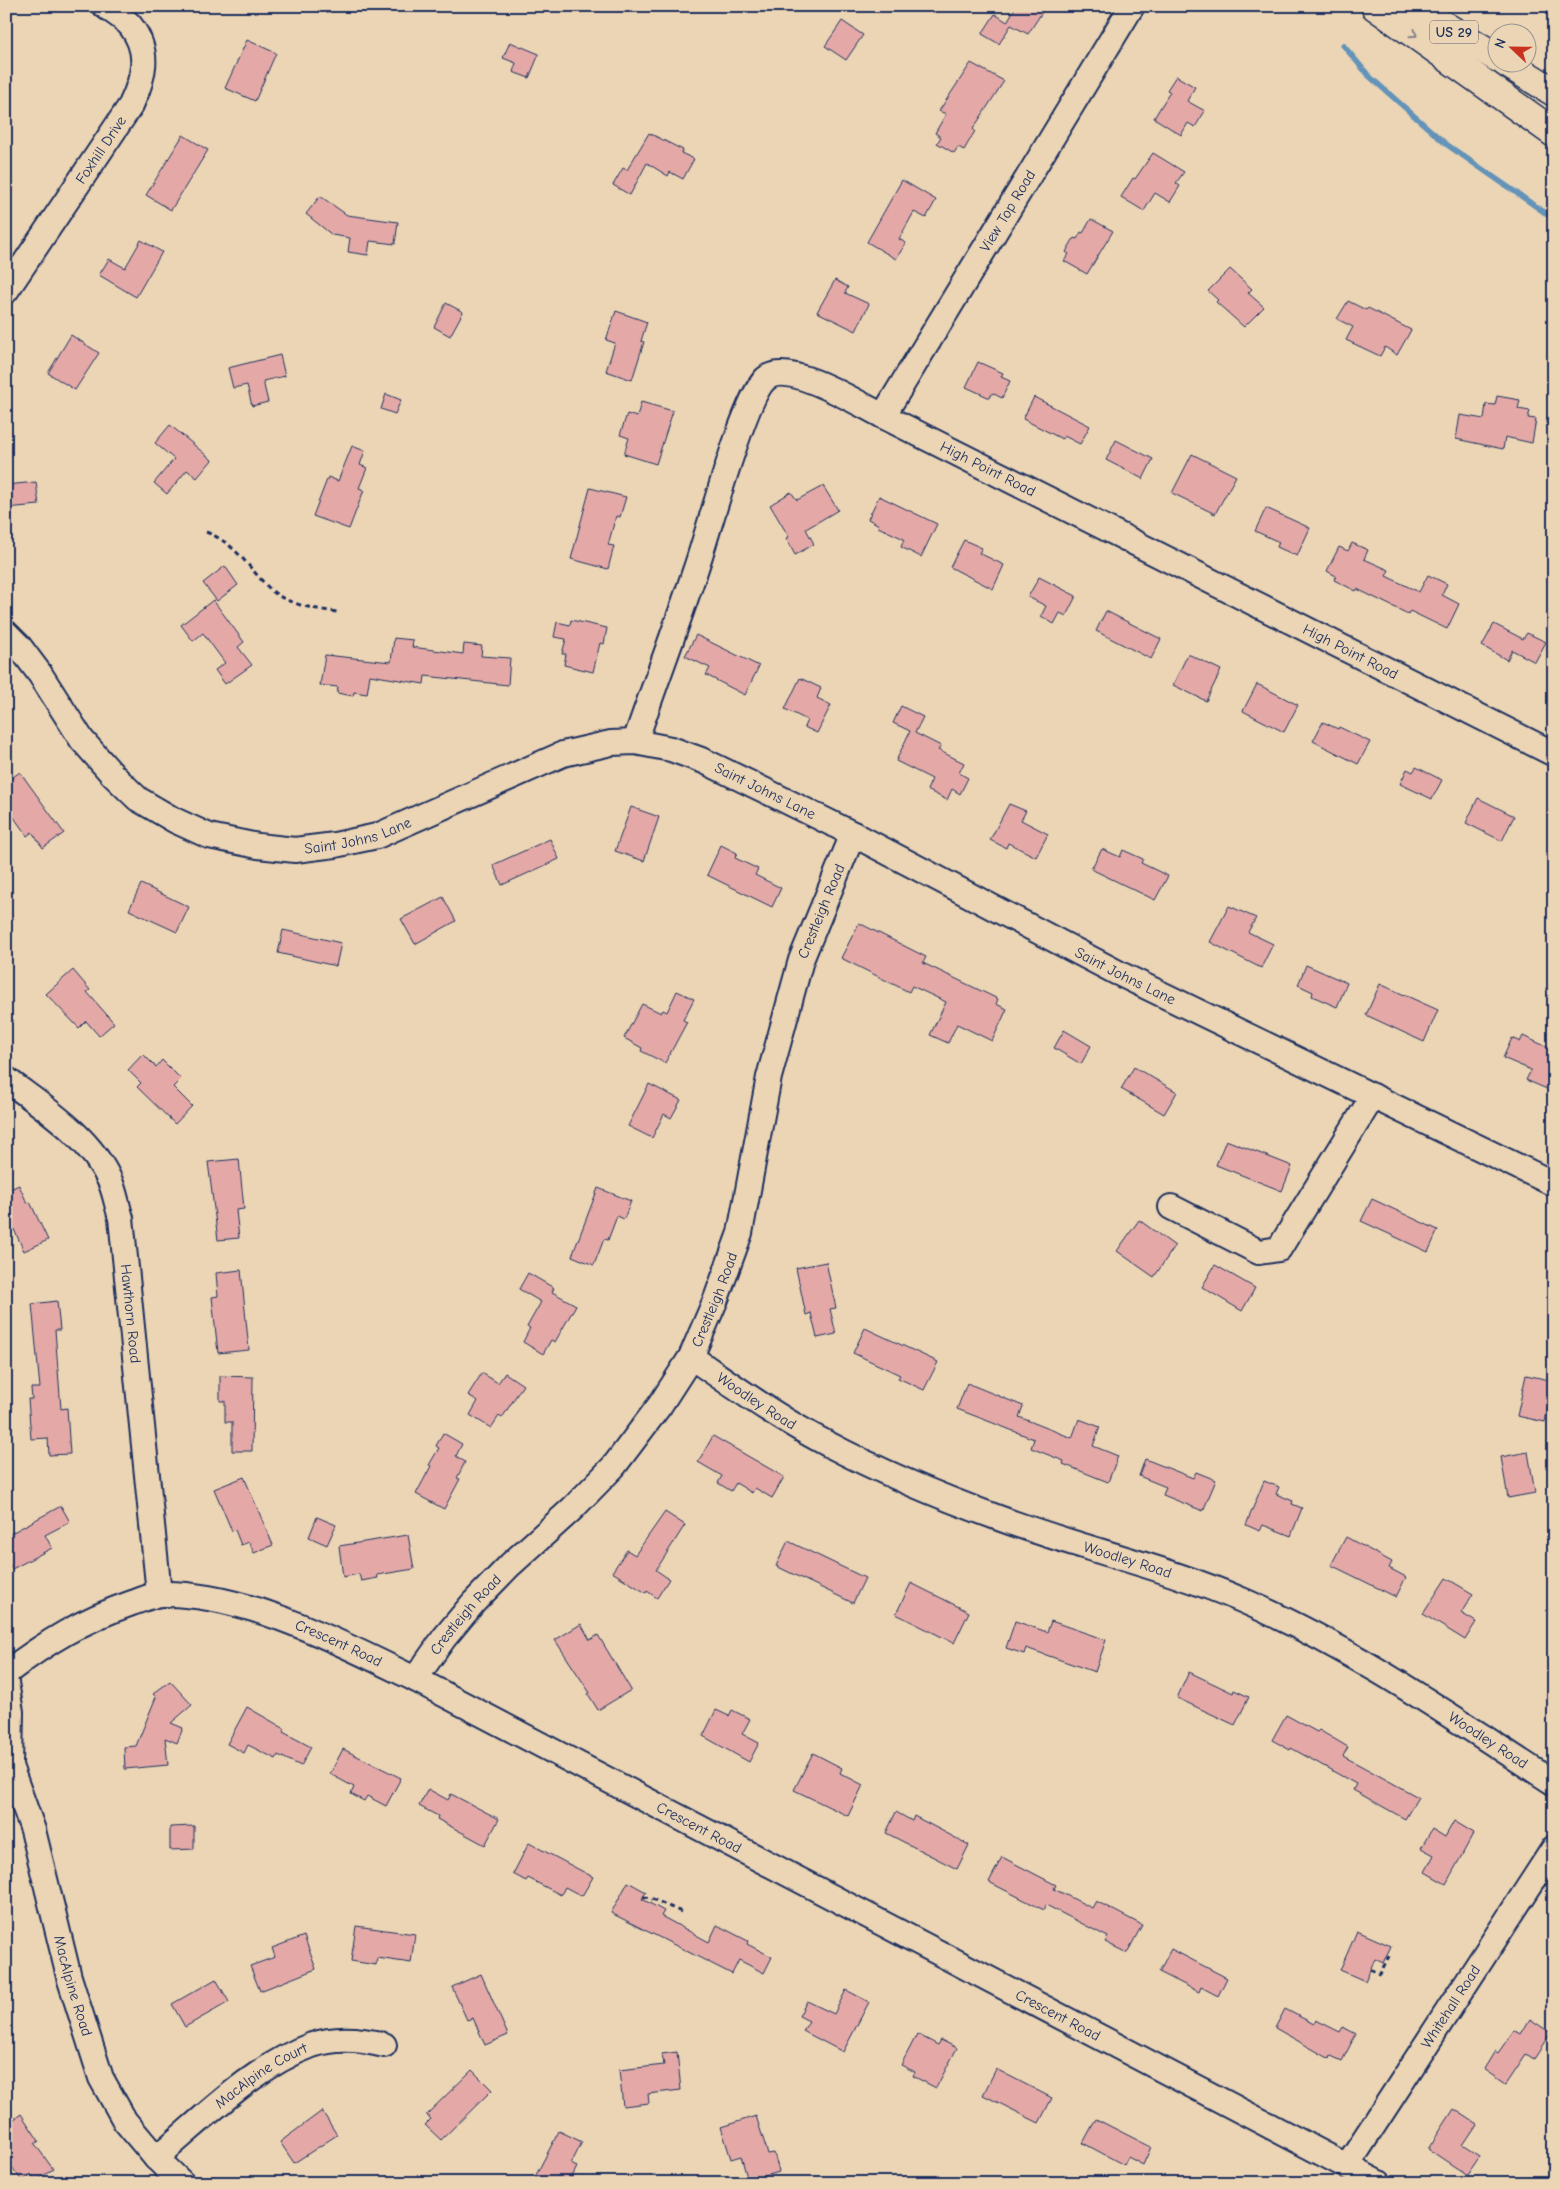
<svg xmlns="http://www.w3.org/2000/svg" width="1560" height="2189" font-family="'Comic Neue',sans-serif">
<style>
.lines{fill:none;stroke-linecap:round;stroke-linejoin:round}
.stream{stroke:#6393b9;stroke-width:5.5}
.building{fill:#e4a9a7;stroke:#1b2f5e}
.minor-casing{stroke:#1b2f5e;stroke-width:28}
.highway-casing{stroke:#1b2f5e;stroke-width:31}
.path{stroke:#1b2f5e;stroke-width:3;stroke-dasharray:5 4;stroke-linecap:butt}
.minor{stroke:#ecd5b5;stroke-width:24}
.highway{stroke:#ecd5b5;stroke-width:28}
.oneway{stroke:#84828a}
.labels{text-anchor:middle;stroke-width:4;stroke-linejoin:round;paint-order:stroke}
.shield{fill:#ecd5b5;stroke:#5a6178;stroke-width:1}
.shield-label{font-size:14px;font-weight:bold;fill:#1b2f5e}
.street-label{font-size:15px;fill:#1b2f5e;stroke:#ecd5b5}
</style>
<rect width="100%" height="100%" fill="#ecd5b5"/>
<filter id="ink" filterUnits="userSpaceOnUse"><feTurbulence type="fractalNoise" baseFrequency=".02" numOctaves="2"/><feDisplacementMap in="SourceGraphic" scale="10" xChannelSelector="R" yChannelSelector="G"/><feConvolveMatrix kernelMatrix="1 2 1 2 8 2 1 2 1" color-interpolation-filters="sRGB"/></filter>
<g filter="url(#ink)">
<g class="lines">
<polyline class="stream" points="1343,45 1369,76 1446,144 1554,219"/>
</g>
<g class="building">
<polygon points="1016,6 1046,6 1028,34 1011,25 999,44 982,34 995,14 1007,22"/>
<polygon points="842,21 863,35 846,60 825,46"/>
<polygon points="247,40 276,53 255,101 225,88"/>
<polygon points="510,42 539,54 529,78 513,72 516,63 503,58"/>
<polygon points="971,63 1004,81 973,129 975,131 964,150 958,147 954,153 937,143 941,137 935,133 946,114 939,111"/>
<polygon points="1176,76 1195,87 1187,101 1205,111 1195,127 1188,123 1181,135 1154,118 1170,92 1167,90"/>
<polygon points="649,133 683,150 681,153 694,159 683,179 670,172 668,176 647,163 630,195 613,185 623,168 627,170"/>
<polygon points="183,135 208,150 171,210 146,195"/>
<polygon points="1153,153 1184,172 1176,183 1180,186 1170,202 1155,193 1144,211 1121,197 1133,178 1135,179"/>
<polygon points="902,180 936,200 926,218 914,212 899,239 906,243 896,259 867,242"/>
<polygon points="320,196 347,215 398,222 395,244 370,241 368,255 348,252 350,238 332,235 306,214"/>
<polygon points="1091,219 1113,231 1087,274 1064,261 1069,254 1066,252 1074,238 1077,239 1081,232 1083,233"/>
<polygon points="141,240 162,252 136,297 99,275 109,259 125,268"/>
<polygon points="1230,269 1252,289 1248,293 1264,307 1244,327 1216,302 1218,300 1208,291"/>
<polygon points="835,280 848,287 845,293 869,304 856,331 817,312"/>
<polygon points="1348,301 1366,310 1368,308 1411,330 1397,355 1385,347 1380,356 1346,340 1353,327 1337,319"/>
<polygon points="446,303 463,312 450,336 434,327"/>
<polygon points="616,311 647,322 641,341 644,342 632,380 606,371 615,343 606,340"/>
<polygon points="71,335 99,353 75,390 48,373"/>
<polygon points="280,355 285,376 263,381 268,402 252,406 247,385 233,388 228,368"/>
<polygon points="978,362 1003,373 1001,377 1010,381 1002,398 992,393 990,398 966,387"/>
<polygon points="386,394 401,400 395,414 381,409"/>
<polygon points="1497,396 1520,400 1518,409 1530,411 1528,418 1536,419 1532,443 1505,437 1503,449 1456,439 1460,415 1484,419 1486,404 1495,405"/>
<polygon points="1034,397 1090,426 1080,444 1064,436 1062,439 1023,419"/>
<polygon points="641,402 673,411 656,464 624,454 629,438 620,435 627,414 637,417"/>
<polygon points="170,425 212,460 197,478 187,470 167,494 154,483 174,459 155,443"/>
<polygon points="1116,440 1153,459 1143,479 1106,460"/>
<polygon points="352,446 365,451 360,465 367,468 359,488 364,490 349,529 313,516 328,477 338,481"/>
<polygon points="1192,454 1236,476 1215,514 1172,493"/>
<polygon points="36,482 39,505 6,508 6,485"/>
<polygon points="823,486 838,510 806,529 814,544 795,555 786,538 789,537 770,505 791,492 797,500"/>
<polygon points="590,488 626,497 620,517 616,516 608,545 614,546 608,569 571,559"/>
<polygon points="879,496 937,524 921,557 901,547 904,539 878,527 879,525 868,519"/>
<polygon points="1266,508 1310,528 1297,556 1277,547 1279,542 1255,531"/>
<polygon points="964,540 982,548 979,553 1004,565 993,589 950,567"/>
<polygon points="1352,543 1368,550 1364,559 1389,570 1386,576 1419,592 1428,575 1447,584 1442,595 1459,604 1447,629 1410,611 1408,614 1357,589 1356,591 1334,580 1336,576 1327,571 1339,547 1348,551"/>
<polygon points="225,566 238,585 217,601 203,583"/>
<polygon points="1039,577 1076,596 1066,616 1060,613 1054,624 1041,616 1046,606 1028,597"/>
<polygon points="213,600 244,642 238,647 252,665 225,684 215,670 225,663 203,633 193,641 181,625"/>
<polygon points="1106,611 1161,639 1151,659 1096,631"/>
<polygon points="571,620 607,628 604,644 600,643 593,672 564,665 566,654 562,654 566,639 554,637 557,622 570,625"/>
<polygon points="1494,624 1523,639 1527,633 1546,642 1535,662 1512,650 1507,660 1482,646"/>
<polygon points="696,635 759,666 745,695 706,675 710,668 685,656"/>
<polygon points="394,638 413,640 412,647 463,654 464,644 482,646 481,656 510,658 508,685 425,676 424,684 370,675 367,694 354,692 353,696 337,693 338,687 320,685 325,655 391,662"/>
<polygon points="1188,654 1221,670 1206,701 1173,685"/>
<polygon points="800,678 821,688 817,698 831,705 817,733 804,727 807,720 785,709"/>
<polygon points="1257,684 1298,705 1284,732 1243,711"/>
<polygon points="901,706 923,717 915,733 941,746 938,750 964,763 959,773 968,778 960,794 952,789 947,800 927,790 932,779 896,761 910,731 893,723"/>
<polygon points="1323,722 1338,729 1339,727 1370,742 1358,764 1313,741"/>
<polygon points="1416,767 1442,780 1432,799 1400,784 1407,769 1413,772"/>
<polygon points="20,772 64,833 43,848 32,832 27,836 6,806 6,782"/>
<polygon points="1478,798 1514,816 1502,841 1466,823"/>
<polygon points="1009,804 1026,811 1021,820 1048,834 1036,857 1008,843 1006,848 990,840"/>
<polygon points="631,807 659,817 644,861 615,851"/>
<polygon points="550,839 559,859 502,885 493,865"/>
<polygon points="721,845 737,853 735,858 758,869 755,875 781,888 772,907 707,875"/>
<polygon points="1102,849 1120,857 1123,850 1143,859 1141,863 1168,876 1155,900 1091,869"/>
<polygon points="141,884 189,907 177,932 129,910"/>
<polygon points="443,897 456,921 415,944 401,919"/>
<polygon points="1229,906 1256,918 1248,932 1273,944 1261,968 1210,942"/>
<polygon points="859,923 926,957 923,963 998,999 996,1004 1007,1009 992,1041 957,1024 948,1043 930,1035 946,1002 912,986 909,992 841,958"/>
<polygon points="283,930 341,943 336,966 278,953"/>
<polygon points="1306,965 1347,983 1337,1007 1312,996 1313,992 1298,985"/>
<polygon points="73,970 90,990 87,992 114,1023 99,1036 86,1021 79,1028 46,994"/>
<polygon points="1380,984 1438,1010 1424,1042 1366,1015"/>
<polygon points="677,991 694,999 683,1020 687,1022 665,1063 641,1051 642,1048 624,1038 642,1004 661,1013 663,1010 667,1012"/>
<polygon points="1064,1030 1091,1046 1081,1064 1054,1048"/>
<polygon points="1523,1036 1554,1050 1554,1092 1526,1080 1531,1070 1503,1058 1512,1038 1520,1042"/>
<polygon points="143,1054 156,1067 162,1060 181,1079 173,1087 192,1106 175,1124 137,1087 141,1083 128,1070"/>
<polygon points="1134,1067 1177,1092 1164,1114 1121,1089"/>
<polygon points="649,1084 681,1100 671,1118 664,1114 652,1138 628,1126"/>
<polygon points="1226,1140 1292,1166 1282,1191 1216,1165"/>
<polygon points="239,1159 244,1209 236,1210 239,1238 218,1240 208,1162"/>
<polygon points="19,1185 27,1203 30,1202 48,1240 24,1251 6,1212 6,1191"/>
<polygon points="598,1188 631,1201 624,1219 617,1216 608,1240 604,1239 594,1265 572,1256"/>
<polygon points="1372,1199 1438,1230 1428,1252 1361,1221"/>
<polygon points="1139,1220 1175,1246 1154,1277 1117,1251"/>
<polygon points="826,1262 836,1308 830,1309 836,1334 817,1338 811,1313 806,1315 796,1268"/>
<polygon points="1215,1265 1255,1288 1242,1311 1202,1287"/>
<polygon points="241,1270 249,1350 218,1353 212,1297 218,1296 216,1273"/>
<polygon points="528,1273 554,1288 552,1292 576,1305 555,1342 551,1340 543,1354 523,1342 530,1328 527,1327 541,1302 519,1289"/>
<polygon points="57,1301 60,1330 55,1330 61,1409 67,1408 70,1454 49,1455 48,1438 31,1439 28,1399 32,1399 31,1388 40,1388 32,1304"/>
<polygon points="865,1328 938,1362 924,1390 898,1378 900,1375 853,1353"/>
<polygon points="482,1373 498,1383 505,1373 523,1385 502,1418 499,1416 491,1428 470,1415 478,1401 468,1395"/>
<polygon points="1526,1375 1554,1381 1545,1422 1517,1416"/>
<polygon points="220,1376 253,1377 252,1451 232,1451 232,1422 225,1422 225,1401 220,1401"/>
<polygon points="967,1383 1023,1406 1019,1417 1072,1438 1079,1419 1100,1427 1093,1446 1118,1456 1108,1482 1063,1464 1064,1461 1031,1448 1034,1439 957,1409"/>
<polygon points="443,1433 462,1444 456,1456 465,1462 457,1478 460,1479 444,1509 416,1494 431,1466 429,1465 439,1448 436,1446"/>
<polygon points="713,1436 784,1477 772,1498 755,1488 752,1493 736,1483 731,1491 718,1483 722,1476 698,1462"/>
<polygon points="1528,1452 1535,1493 1508,1498 1501,1457"/>
<polygon points="1145,1459 1193,1478 1196,1472 1216,1480 1203,1511 1163,1495 1166,1487 1139,1476"/>
<polygon points="244,1477 273,1545 254,1553 249,1542 241,1545 235,1530 232,1531 214,1489"/>
<polygon points="1264,1481 1279,1487 1276,1494 1293,1501 1292,1504 1302,1508 1291,1536 1263,1525 1260,1531 1246,1525"/>
<polygon points="61,1506 70,1522 45,1535 52,1548 12,1569 6,1558 6,1536"/>
<polygon points="665,1512 685,1525 656,1570 669,1579 657,1598 647,1591 646,1593 612,1572 627,1550 635,1555"/>
<polygon points="317,1517 336,1525 327,1545 309,1537"/>
<polygon points="408,1535 414,1569 377,1575 378,1578 361,1581 359,1574 343,1577 339,1546"/>
<polygon points="1346,1537 1392,1562 1389,1568 1406,1577 1396,1597 1331,1565"/>
<polygon points="788,1541 865,1578 853,1603 776,1566"/>
<polygon points="1446,1578 1473,1594 1461,1613 1476,1622 1465,1640 1423,1614"/>
<polygon points="911,1583 969,1612 954,1643 896,1614"/>
<polygon points="1015,1621 1047,1632 1051,1621 1106,1640 1095,1672 1026,1648 1024,1654 1006,1648"/>
<polygon points="581,1624 590,1640 598,1635 631,1690 598,1710 588,1694 590,1693 555,1640"/>
<polygon points="1189,1672 1233,1693 1234,1690 1249,1697 1235,1725 1177,1698"/>
<polygon points="170,1681 192,1705 171,1723 183,1728 177,1743 165,1738 168,1765 125,1769 124,1747 136,1746 156,1697 153,1694"/>
<polygon points="247,1707 285,1729 283,1732 311,1747 301,1766 278,1755 276,1759 248,1745 244,1753 227,1744"/>
<polygon points="716,1710 729,1716 732,1710 750,1719 742,1734 759,1743 749,1762 703,1736"/>
<polygon points="1286,1715 1317,1732 1319,1730 1348,1747 1343,1756 1418,1797 1405,1819 1353,1790 1356,1784 1291,1748 1290,1750 1272,1740"/>
<polygon points="343,1749 401,1778 386,1806 367,1796 364,1801 351,1794 354,1787 330,1774"/>
<polygon points="813,1753 842,1768 840,1773 863,1785 848,1816 794,1790"/>
<polygon points="428,1789 448,1800 451,1794 499,1819 485,1845 437,1819 438,1816 419,1806"/>
<polygon points="896,1812 912,1821 914,1816 969,1845 957,1869 886,1833"/>
<polygon points="1454,1821 1474,1833 1446,1884 1425,1872 1434,1855 1421,1848 1432,1829 1445,1837"/>
<polygon points="194,1826 194,1849 170,1850 170,1827"/>
<polygon points="529,1843 593,1877 582,1896 565,1887 561,1895 528,1878 526,1881 513,1874"/>
<polygon points="1002,1857 1056,1885 1054,1889 1092,1908 1096,1901 1142,1925 1127,1953 1105,1942 1108,1937 1046,1905 1044,1910 989,1882"/>
<polygon points="628,1882 646,1892 642,1899 664,1911 661,1916 709,1942 717,1925 748,1941 747,1944 772,1957 764,1973 739,1960 732,1974 611,1913"/>
<polygon points="356,1926 415,1934 411,1963 377,1958 376,1965 351,1961"/>
<polygon points="1357,1931 1391,1946 1383,1963 1375,1959 1365,1981 1340,1970"/>
<polygon points="304,1936 316,1969 260,1991 250,1966 275,1957 272,1948"/>
<polygon points="1171,1949 1227,1978 1218,1996 1201,1987 1199,1992 1159,1972"/>
<polygon points="481,1974 508,2035 485,2045 473,2018 467,2020 452,1987"/>
<polygon points="216,1979 229,2002 185,2027 172,2004"/>
<polygon points="846,1990 869,2002 843,2052 803,2031 809,2021 799,2016 807,2001 834,2014"/>
<polygon points="1285,2009 1314,2024 1316,2020 1340,2032 1343,2027 1356,2034 1342,2061 1331,2056 1330,2059 1275,2028"/>
<polygon points="1530,2019 1551,2033 1534,2059 1526,2054 1506,2084 1484,2069 1495,2051 1498,2053 1514,2030 1521,2034"/>
<polygon points="917,2034 938,2045 941,2040 957,2048 936,2088 913,2076 915,2072 901,2065"/>
<polygon points="677,2052 681,2090 648,2094 649,2103 623,2106 619,2070 664,2065 662,2054"/>
<polygon points="996,2069 1052,2098 1039,2123 983,2095"/>
<polygon points="472,2070 492,2090 441,2140 425,2125 431,2119 426,2115"/>
<polygon points="1454,2109 1477,2124 1463,2145 1480,2156 1467,2175 1428,2149"/>
<polygon points="322,2111 337,2135 294,2163 280,2142"/>
<polygon points="21,2114 39,2141 35,2144 53,2169 36,2181 31,2174 22,2181 6,2159 6,2125"/>
<polygon points="756,2116 768,2154 774,2153 779,2172 748,2181 741,2156 731,2159 721,2127"/>
<polygon points="1096,2119 1151,2147 1143,2165 1128,2157 1124,2165 1083,2143"/>
<polygon points="559,2131 582,2142 571,2164 577,2167 569,2183 547,2183 535,2177"/>
</g>
<g class="lines">
<defs>
<g id="minor">
<path id="s1" d="M6 291 131 105C144 77 151 52 130 25 123 18 113 12 105 6"/>
<path id="s2" d="M883 416 1132 6"/>
<path id="s3" d="M6 633 19 646 40 674 82 740 113 775 138 799 174 820 209 836 258 846 295 850 335 845 377 836 563 754 611 743 635 742 671 749 704 761 770 793 853 834 1118 973 1554 1184"/>
<path id="s4" d="M635 742C655 684 676 628 695 571 707 538 745 391 768 377 792 362 859 404 883 416L1554 754"/>
<path id="s5" d="M6 1079C44 1108 90 1136 110 1181 115 1192 117 1206 121 1218L159 1594"/>
<polyline points="1171,1207 1259,1252 1279,1249 1373,1096"/>
<path id="s6" d="M691 1357C735 1387 779 1419 826 1443 881 1472 938 1496 996 1517 1078 1548 1164 1566 1244 1601 1355 1649 1453 1718 1554 1783"/>
<path id="s7" d="M6 1673C48 1641 83 1620 132 1603 141 1600 152 1595 161 1594 244 1592 341 1643 415 1679L1379 2183"/>
<path id="s8" d="M415 1679 444 1638 474 1602 510 1565 572 1509 614 1466 660 1405 691 1357 716 1299 740 1233 769 1077 801 960 853 834"/>
<polyline points="6,1683 11,1712 10,1766"/>
<path id="s9" d="M6 1760 10 1766 33 1830 69 1977 101 2078 125 2121 156 2158 182 2183"/>
<path id="s10" d="M156 2158C204 2118 253 2067 312 2045 335 2037 361 2039 384 2045"/>
<path id="s11" d="M1347 2166 1554 1848"/>
</g>
<g id="highway">
<polyline points="1375,6 1554,133"/>
<polyline points="1411,6 1498,58"/>
<polyline points="1505,62 1554,92"/>
</g>
</defs>
<use href="#minor" class="minor-casing"/>
<use href="#highway" class="highway-casing"/>
<g class="path">
<path d="M206 532C236 543 249 569 271 590 288 605 315 609 337 612"/>
<path d="M643 1897C651 1896 672 1909 682 1912"/>
<polyline points="1370,1969 1380,1974 1389,1956"/>
</g>
<use href="#minor" class="minor"/>
<use href="#highway" class="highway"/>
</g>
<defs><path id="oneway-chevron" d="M-2-3.5L2.5 0L-2 3.5" fill="none" stroke-width="1.6" stroke-linecap="round" stroke-linejoin="round" transform="scale(1.25)"/></defs>
<use class="oneway" href="#oneway-chevron" transform="translate(1414 34) rotate(35)"/>
</g>
<g class="labels">
<rect class="shield" x="1430" y="20.5" width="48" height="23" rx="4"/>
<g class="shield-label">
<text x="1454" y="37">US 29</text>
</g>
<g class="street-label">
<text dy="5" stroke="none"><textPath href="#s1" startOffset="170">Foxhill Drive</textPath></text>
<text dy="5" stroke="none"><textPath href="#s2" startOffset="240">View Top Road</textPath></text>
<text dy="5" stroke="none"><textPath href="#s4" startOffset="632">High Point Road</textPath></text>
<text dy="5" stroke="none"><textPath href="#s4" startOffset="1038">High Point Road</textPath></text>
<text dy="5" stroke="none"><textPath href="#s3" startOffset="880">Saint Johns Lane</textPath></text>
<text dy="5" stroke="none"><textPath href="#s3" startOffset="445">Saint Johns Lane</textPath></text>
<text dy="5" stroke="none"><textPath href="#s8" startOffset="892">Crestleigh Road</textPath></text>
<text dy="5" stroke="none"><textPath href="#s3" startOffset="1285">Saint Johns Lane</textPath></text>
<text dy="5" stroke="none"><textPath href="#s8" startOffset="488">Crestleigh Road</textPath></text>
<text dy="5" stroke="none"><textPath href="#s5" startOffset="282">Hawthorn Road</textPath></text>
<text dy="5" stroke="none"><textPath href="#s6" startOffset="79">Woodley Road</textPath></text>
<text dy="5" stroke="none"><textPath href="#s6" startOffset="484">Woodley Road</textPath></text>
<text dy="5" stroke="none"><textPath href="#s8" startOffset="82">Crestleigh Road</textPath></text>
<text dy="5" stroke="none"><textPath href="#s7" startOffset="361">Crescent Road</textPath></text>
<text dy="5" stroke="none"><textPath href="#s6" startOffset="889">Woodley Road</textPath></text>
<text dy="5" stroke="none"><textPath href="#s7" startOffset="766">Crescent Road</textPath></text>
<text dy="5" stroke="none"><textPath href="#s9" startOffset="236">MacAlpine Road</textPath></text>
<text dy="5" stroke="none"><textPath href="#s11" startOffset="190">Whitehall Road</textPath></text>
<text dy="5" stroke="none"><textPath href="#s7" startOffset="1171">Crescent Road</textPath></text>
<text dy="5" stroke="none"><textPath href="#s10" startOffset="134">MacAlpine Court</textPath></text>
</g>
</g>
<rect width="1560" height="2189" fill="none" stroke="#ecd5b5" stroke-width="25"/>
<rect x="12" y="12" width="1535" height="2164" fill="none" stroke="#1b2f5e" stroke-width="2" filter="url(#ink)"/>
<g transform="translate(1512 48) rotate(292)"><circle r="24" fill="#ecd5b5" stroke="#989392"/>
<path d="M0-4L9 19L0 12L-9 19Z" fill="#c8321e"/>
<text y="-8" font-size="14" font-weight="bold" text-anchor="middle" fill="#1b2f5e">N</text>
</g>
</svg>
